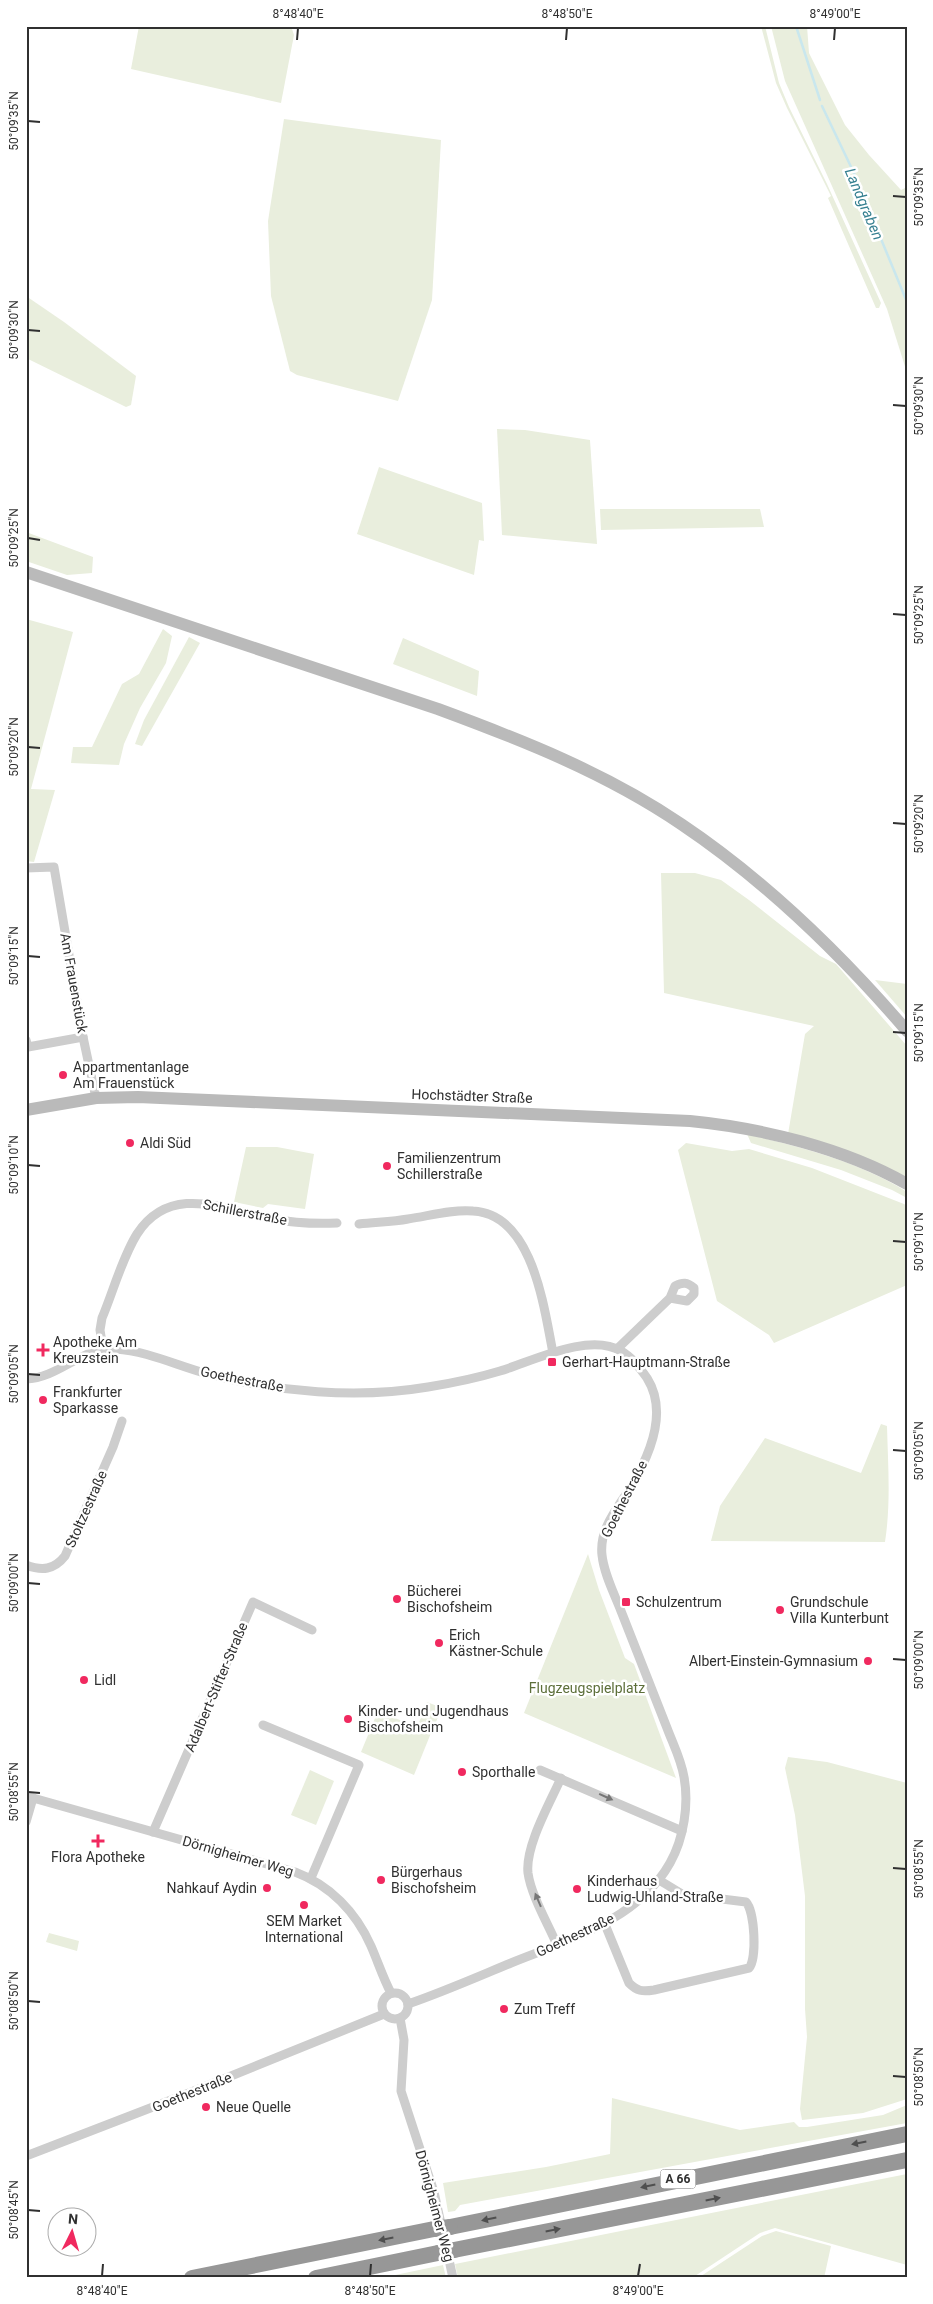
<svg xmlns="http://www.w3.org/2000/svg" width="933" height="2304" font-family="Roboto,sans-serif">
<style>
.green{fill:#e9eedd}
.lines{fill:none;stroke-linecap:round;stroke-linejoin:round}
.stream{stroke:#c9e7ee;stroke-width:2.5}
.street{stroke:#cdcdcd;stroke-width:9}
.secondary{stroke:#bababa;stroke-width:12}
.highway{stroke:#979797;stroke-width:16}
.highway-bridge{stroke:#979797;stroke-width:16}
.oneway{fill:#777}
.oneway2{fill:#4f4f4f}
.ticks{fill:none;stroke:#303030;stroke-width:2}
.poi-dot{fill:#f0295f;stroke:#fff;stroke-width:2}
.labels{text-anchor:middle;stroke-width:5;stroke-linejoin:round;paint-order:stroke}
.shield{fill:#fff;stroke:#6e6e6e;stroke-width:1}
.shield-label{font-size:12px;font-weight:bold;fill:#303030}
.street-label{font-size:14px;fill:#303030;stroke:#fff}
.poi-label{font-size:14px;fill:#303030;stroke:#fff;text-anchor:start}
.park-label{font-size:14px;fill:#5d6f3a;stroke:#fff}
.water-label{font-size:15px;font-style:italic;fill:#368091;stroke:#fff}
.neatline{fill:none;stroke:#303030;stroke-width:2}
.ticks-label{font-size:12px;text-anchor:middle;fill:#303030}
</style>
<rect width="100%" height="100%" fill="#fff"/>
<g class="green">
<polygon points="139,26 291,26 294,35 281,103 131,69"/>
<polygon points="761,26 765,26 779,83 789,107 827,184 881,303 879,308 876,308 828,198 831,196 787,108 776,83"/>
<polygon points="771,26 807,26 809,53 845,125 869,155 901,190 907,187 907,373 887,309 785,81"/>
<polygon points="284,119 441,140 432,300 398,401 297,375 290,371 271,296 268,221"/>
<polygon points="26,296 64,322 136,376 131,405 126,407 26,358"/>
<polygon points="497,429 525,430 590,440 597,544 502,535"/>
<polygon points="379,467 482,503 484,541 479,540 474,575 357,534"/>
<polygon points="600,509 760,509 764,527 601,530"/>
<polygon points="26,532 93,557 92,573 67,575 26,561"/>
<polygon points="26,619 73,632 31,789 55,790 34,862 26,861"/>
<polygon points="163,629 172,636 166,663 140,708 124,744 119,765 71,763 73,747 92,747 122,684 139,674"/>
<polygon points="189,637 200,643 142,746 135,744 144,720"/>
<polygon points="403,638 479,671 477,696 393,664"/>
<polygon points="661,873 695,873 721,880 749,900 820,956 836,964 907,1046 907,1178 788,1134 805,1034 814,1026 664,993"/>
<polygon points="875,980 907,984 907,1017"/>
<path d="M747 1134C802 1148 858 1161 907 1192V1198L892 1190 841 1170 751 1143Z"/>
<polygon points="686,1143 732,1151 749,1149 812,1168 904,1204 907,1206 907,1285 774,1343 769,1335 717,1301 678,1150"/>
<polygon points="246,1147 277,1147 314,1154 305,1209 268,1204 263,1208 234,1202"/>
<path d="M881 1424 887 1426C888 1465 891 1503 885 1542L711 1541 720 1506 765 1438 861 1473Z"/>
<polygon points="588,1554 599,1590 625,1658 634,1664 676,1778 524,1713"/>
<polygon points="427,1702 442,1708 432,1731 418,1725"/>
<polygon points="378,1711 431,1733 414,1775 361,1752"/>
<polygon points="788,1757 827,1762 907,1783 907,2099 863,2113 802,2120 800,2109 807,2037 805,2009 805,1896 795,1815 785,1768"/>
<polygon points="310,1770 334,1781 316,1825 291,1815"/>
<polygon points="49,1933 79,1941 77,1951 46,1942"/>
<polygon points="612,2098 740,2130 794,2122 799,2127 807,2127 883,2115 907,2105 907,2123 460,2205 455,2211 448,2212 443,2183 546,2167 610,2154"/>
<polygon points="907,2174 907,2265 775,2228 760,2233 692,2278 458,2278 455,2264"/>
<polygon points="776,2231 831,2246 824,2278 698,2278 762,2236"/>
<polygon points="443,2265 446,2278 381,2278"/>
</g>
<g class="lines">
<g class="stream">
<polyline points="796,26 820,100"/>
<polyline points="822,106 853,171 907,302"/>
</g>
<g class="street">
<polyline points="26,868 54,867 83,1037 96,1098"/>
<polyline points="26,1040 28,1047 83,1037"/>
<path d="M359 1224C375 1222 392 1222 408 1219 429 1216 452 1209 473 1211 533 1214 544 1308 553 1353"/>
<path d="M103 1349 100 1330 102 1318C113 1292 122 1258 137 1234 171 1182 225 1210 272 1219 294 1223 315 1224 337 1223"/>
<path d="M617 1349 670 1298 675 1286C683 1282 687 1282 694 1288V1294L687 1301 670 1298"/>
<path d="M26 1379C60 1378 82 1346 116 1349 147 1351 178 1366 208 1374 278 1392 357 1399 428 1387 453 1383 477 1378 500 1371 533 1361 589 1332 621 1351 632 1357 640 1368 647 1378 669 1413 649 1457 630 1488 617 1509 599 1529 602 1555 604 1574 614 1593 621 1611 636 1650 652 1689 667 1728 673 1744 681 1759 684 1777 689 1804 684 1838 670 1863 638 1920 568 1940 511 1963 477 1977 443 1992 408 2004"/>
<path d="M26 1565C42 1571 54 1570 65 1556L113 1447 122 1421"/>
<polyline points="263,1725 359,1765 311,1878"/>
<polyline points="540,1770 682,1831"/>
<path d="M26 1796 295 1872C330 1885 356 1912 371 1946 378 1962 383 1978 391 1993"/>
<polyline points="26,1822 33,1798"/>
<polyline points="153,1832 253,1602 312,1630"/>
<path d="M604 1922 629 1983C637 1991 642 1992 654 1990L749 1968C757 1959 755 1912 746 1902L682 1894 659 1880"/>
<path d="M557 1945C548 1924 531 1895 528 1873 525 1846 550 1803 561 1778"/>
<circle cx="395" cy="2006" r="13"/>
<polyline points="400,2018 404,2040 401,2091 434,2192 453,2278"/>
<polyline points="26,2156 184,2095 384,2014"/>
</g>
<g class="secondary">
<path d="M26 572 438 709C522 740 606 773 681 824 766 881 840 953 907 1031"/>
<path d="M26 1110 96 1098 138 1097 690 1121C761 1128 844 1148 907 1184"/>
</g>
<g class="highway">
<polyline points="450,2227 907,2134"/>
<polyline points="454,2250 907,2160"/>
<polyline points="192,2278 434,2229"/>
<polyline points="316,2278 438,2253"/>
</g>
<g class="highway-bridge">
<polyline points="434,2229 450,2227"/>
<polyline points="438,2253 454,2250"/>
</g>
</g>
<defs><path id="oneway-solid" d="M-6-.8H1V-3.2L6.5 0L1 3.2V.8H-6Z" transform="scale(1.25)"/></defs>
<g class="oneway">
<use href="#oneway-solid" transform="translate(606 1797) rotate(24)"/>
<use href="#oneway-solid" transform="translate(538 1900) rotate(-113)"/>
</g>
<g class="oneway2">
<use href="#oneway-solid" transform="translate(859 2143) rotate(169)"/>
<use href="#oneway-solid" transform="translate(648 2186) rotate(168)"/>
<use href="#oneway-solid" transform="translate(713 2199) rotate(-11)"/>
<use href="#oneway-solid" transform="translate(489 2219) rotate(168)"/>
<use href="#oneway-solid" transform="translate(553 2230) rotate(-11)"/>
<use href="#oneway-solid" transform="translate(386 2239) rotate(169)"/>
</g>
<path class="ticks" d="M297 40 298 28M566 40 567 28M834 40 835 28M28 121 40 122M893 196 906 197M28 330 40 331M893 405 906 406M28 538 40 540M893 614 906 615M28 747 40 748M893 823 906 824M28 956 40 957M893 1032 906 1033M28 1165 40 1166M893 1241 906 1242M28 1374 40 1375M893 1450 906 1451M28 1583 40 1584M893 1659 906 1660M28 1792 40 1793M893 1868 906 1869M28 2001 40 2002M893 2076 906 2077M28 2210 40 2211M102 2276 103 2264M370 2276 371 2264M638 2276 640 2264"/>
<g class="poi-dot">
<circle cx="63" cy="1075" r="5"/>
<circle cx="130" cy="1143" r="5"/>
<circle cx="387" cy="1166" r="5"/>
<path d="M40.5 1342.5h5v5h5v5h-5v5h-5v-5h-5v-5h5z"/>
<rect x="547" y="1357" width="10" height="10" rx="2.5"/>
<circle cx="43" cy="1400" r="5"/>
<circle cx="397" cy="1599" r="5"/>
<rect x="621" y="1597" width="10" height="10" rx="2.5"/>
<circle cx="780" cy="1610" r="5"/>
<circle cx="439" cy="1643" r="5"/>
<circle cx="868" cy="1661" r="5"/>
<circle cx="84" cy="1680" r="5"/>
<circle cx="348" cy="1719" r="5"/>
<circle cx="462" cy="1772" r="5"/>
<path d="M95.5 1833.5h5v5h5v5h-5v5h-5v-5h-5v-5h5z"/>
<circle cx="381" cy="1880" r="5"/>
<circle cx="267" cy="1888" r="5"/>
<circle cx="577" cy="1889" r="5"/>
<circle cx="304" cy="1905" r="5"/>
<circle cx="504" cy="2009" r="5"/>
<circle cx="206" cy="2107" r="5"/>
</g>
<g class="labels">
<rect class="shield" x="660.5" y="2169.5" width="35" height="19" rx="4"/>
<g class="shield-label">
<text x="678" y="2183">A 66</text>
</g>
<g class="street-label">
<text transform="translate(74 983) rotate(80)" y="5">Am Frauenstück</text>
<text transform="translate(472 1096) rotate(2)" y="5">Hochstädter Straße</text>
<text transform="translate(245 1212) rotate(11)" y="5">Schillerstraße</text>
<text transform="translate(242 1379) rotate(11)" y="5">Goethestraße</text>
<text transform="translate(624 1499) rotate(-63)" y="5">Goethestraße</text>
<text transform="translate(86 1509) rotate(-66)" y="5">Stoltzestraße</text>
<text transform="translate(216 1687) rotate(-67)" y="5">Adalbert-Stifter-Straße</text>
<text transform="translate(238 1856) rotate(16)" y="5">Dörnigheimer Weg</text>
<text transform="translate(575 1935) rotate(-25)" y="5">Goethestraße</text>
<text transform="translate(192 2092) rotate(-22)" y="5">Goethestraße</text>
<text transform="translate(435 2206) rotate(75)" y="5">Dörnigheimer Weg</text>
</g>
<g class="poi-label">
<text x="73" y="1072">Appartmentanlage<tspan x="73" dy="16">Am Frauenstück</tspan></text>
<text x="140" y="1148">Aldi Süd</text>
<text x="397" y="1163">Familienzentrum<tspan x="397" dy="16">Schillerstraße</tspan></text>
<text x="53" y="1347">Apotheke Am<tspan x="53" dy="16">Kreuzstein</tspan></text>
<text x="562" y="1367">Gerhart-Hauptmann-Straße</text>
<text x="53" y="1397">Frankfurter<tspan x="53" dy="16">Sparkasse</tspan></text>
<text x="407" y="1596">Bücherei<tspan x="407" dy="16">Bischofsheim</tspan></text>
<text x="636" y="1607">Schulzentrum</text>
<text x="790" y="1607">Grundschule<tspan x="790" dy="16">Villa Kunterbunt</tspan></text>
<text x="449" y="1640">Erich<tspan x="449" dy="16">Kästner-Schule</tspan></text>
<text x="858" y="1666" text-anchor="end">Albert-Einstein-Gymnasium</text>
<text x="94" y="1685">Lidl</text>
<text x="358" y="1716">Kinder- und Jugendhaus<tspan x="358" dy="16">Bischofsheim</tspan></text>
<text x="472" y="1777">Sporthalle</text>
<text x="98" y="1862" text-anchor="middle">Flora Apotheke</text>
<text x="391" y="1877">Bürgerhaus<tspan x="391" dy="16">Bischofsheim</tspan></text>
<text x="587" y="1886">Kinderhaus<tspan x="587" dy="16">Ludwig-Uhland-Straße</tspan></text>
<text x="257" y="1893" text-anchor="end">Nahkauf Aydin</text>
<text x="304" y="1926" text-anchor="middle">SEM Market<tspan x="304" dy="16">International</tspan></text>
<text x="514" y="2014">Zum Treff</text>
<text x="216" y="2112">Neue Quelle</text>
</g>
<g class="park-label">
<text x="587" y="1693">Flugzeugspielplatz</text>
</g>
<g class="water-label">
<text transform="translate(864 204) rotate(67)" y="5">Landgraben</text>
</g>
</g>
<rect width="933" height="2304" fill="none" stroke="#ffffff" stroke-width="55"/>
<g transform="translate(72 2232) rotate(5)"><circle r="24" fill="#ffffff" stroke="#acacac"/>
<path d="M0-4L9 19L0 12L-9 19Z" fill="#f0295f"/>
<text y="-8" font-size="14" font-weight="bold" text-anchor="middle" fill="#303030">N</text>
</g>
<rect x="28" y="28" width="878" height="2248" class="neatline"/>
<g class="ticks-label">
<text x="298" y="18">8°48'40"E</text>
<text x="567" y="18">8°48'50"E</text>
<text x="835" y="18">8°49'00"E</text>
<text transform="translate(14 121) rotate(-90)" y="4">50°09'35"N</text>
<text transform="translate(919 197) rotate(-90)" y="4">50°09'35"N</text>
<text transform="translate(14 330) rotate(-90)" y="4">50°09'30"N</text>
<text transform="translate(919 406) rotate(-90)" y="4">50°09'30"N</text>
<text transform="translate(14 538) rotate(-90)" y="4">50°09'25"N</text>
<text transform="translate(919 615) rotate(-90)" y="4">50°09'25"N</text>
<text transform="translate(14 747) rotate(-90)" y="4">50°09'20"N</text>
<text transform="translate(919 824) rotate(-90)" y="4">50°09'20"N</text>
<text transform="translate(14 956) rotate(-90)" y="4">50°09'15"N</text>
<text transform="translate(919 1033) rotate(-90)" y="4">50°09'15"N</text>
<text transform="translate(14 1165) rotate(-90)" y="4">50°09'10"N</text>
<text transform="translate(919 1242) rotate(-90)" y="4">50°09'10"N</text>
<text transform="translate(14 1374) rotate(-90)" y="4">50°09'05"N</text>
<text transform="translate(919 1451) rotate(-90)" y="4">50°09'05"N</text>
<text transform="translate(14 1583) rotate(-90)" y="4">50°09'00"N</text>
<text transform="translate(919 1660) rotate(-90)" y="4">50°09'00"N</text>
<text transform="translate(14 1792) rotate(-90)" y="4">50°08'55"N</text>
<text transform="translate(919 1869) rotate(-90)" y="4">50°08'55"N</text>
<text transform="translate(14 2001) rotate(-90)" y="4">50°08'50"N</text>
<text transform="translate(919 2077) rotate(-90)" y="4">50°08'50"N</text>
<text transform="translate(14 2210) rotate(-90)" y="4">50°08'45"N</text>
<text x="102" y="2295">8°48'40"E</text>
<text x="370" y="2295">8°48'50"E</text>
<text x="638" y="2295">8°49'00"E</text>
</g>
</svg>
